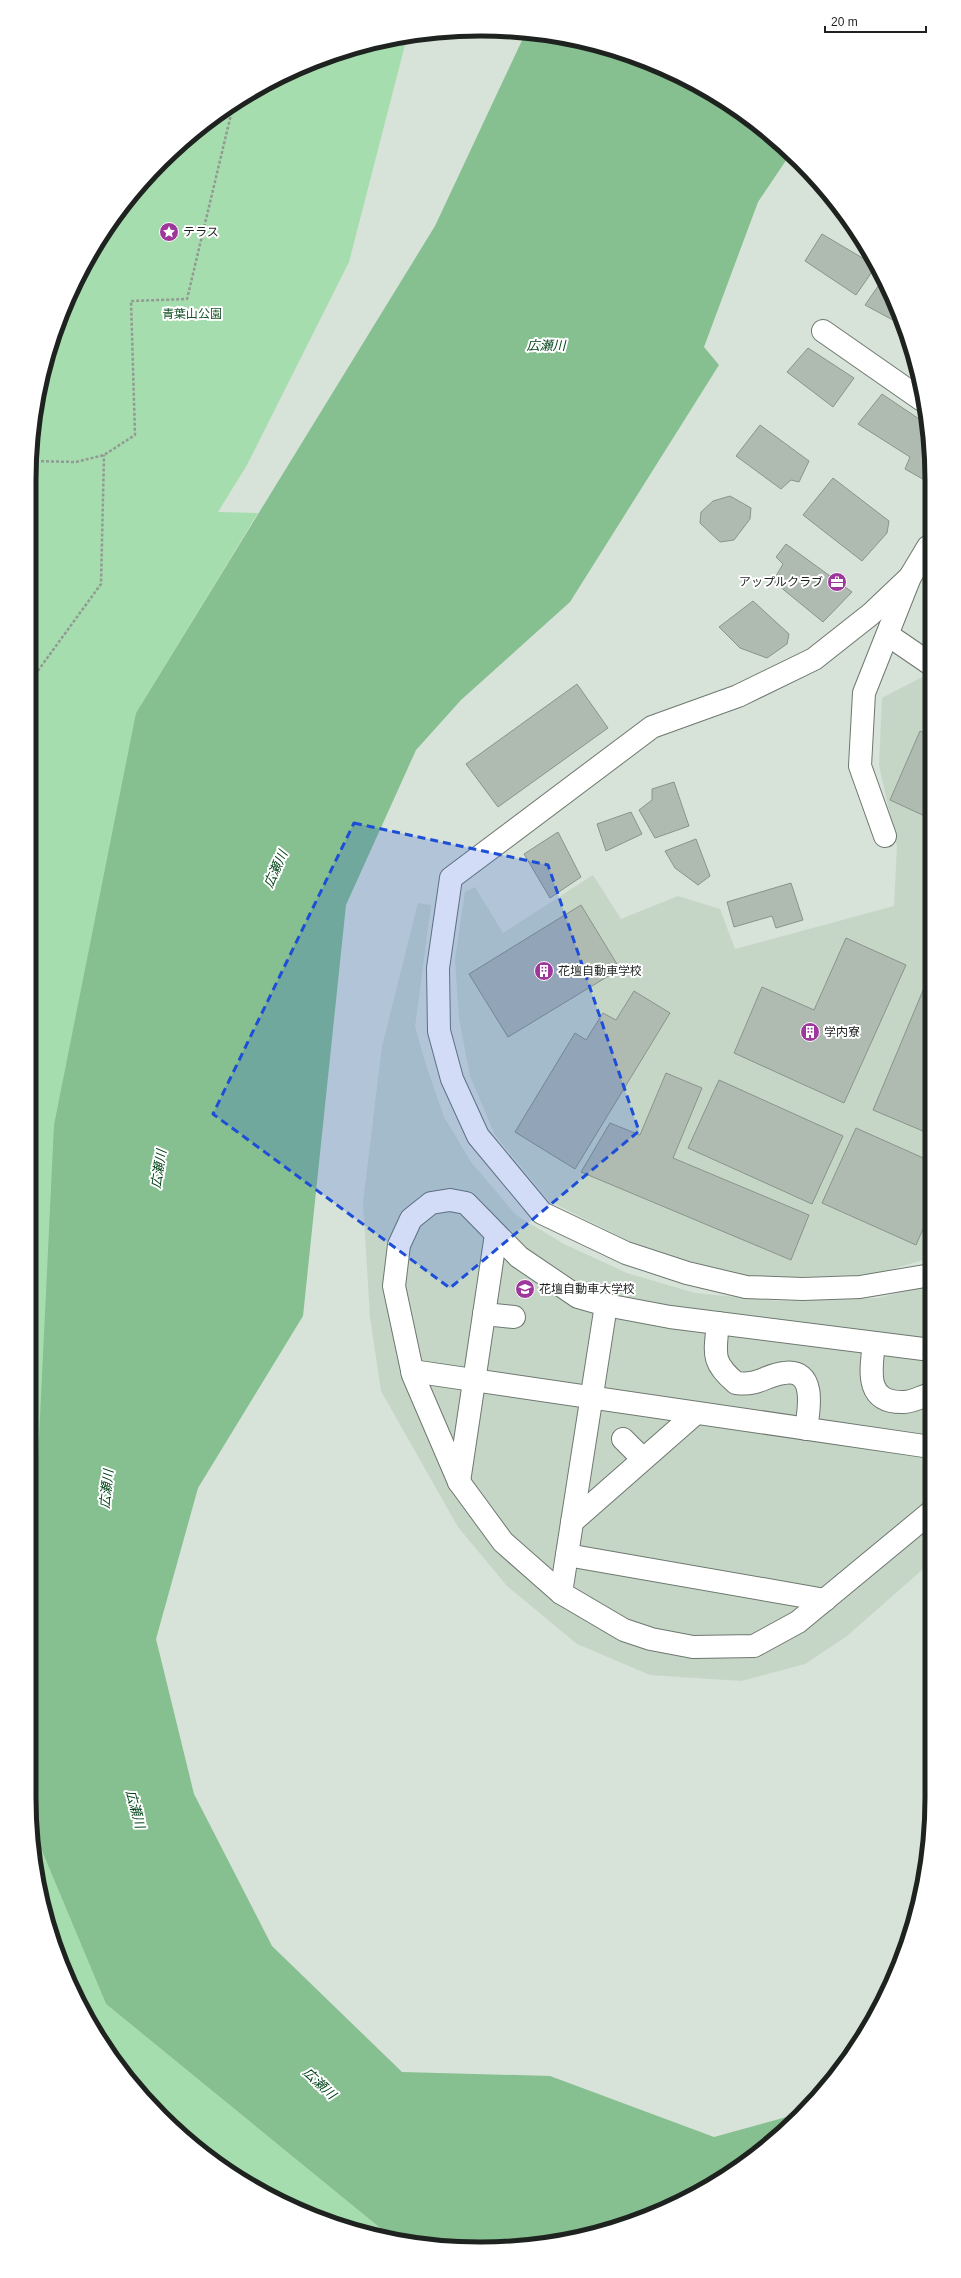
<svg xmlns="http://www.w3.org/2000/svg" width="961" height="2278" font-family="Helvetica,'Noto Sans JP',sans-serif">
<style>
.built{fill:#c5d6c7}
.green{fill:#a6ddae}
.water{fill:#86bf90}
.building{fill:#afbab0;stroke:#89948b}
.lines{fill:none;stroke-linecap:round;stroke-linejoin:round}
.minor-casing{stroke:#6e786f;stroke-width:24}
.path{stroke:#929a93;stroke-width:2.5;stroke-dasharray:3 2;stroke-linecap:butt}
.minor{stroke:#fff;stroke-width:22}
.marked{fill:#1d4ed8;fill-opacity:0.2;stroke:#1d4ed8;stroke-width:3;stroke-dasharray:8 5;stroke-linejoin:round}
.labels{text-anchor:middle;stroke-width:4;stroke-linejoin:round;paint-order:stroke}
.poi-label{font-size:12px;fill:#1f2320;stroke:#fff;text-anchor:start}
.park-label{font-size:12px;fill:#185529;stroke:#fff}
.water-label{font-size:13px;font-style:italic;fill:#004317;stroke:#fff}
.rim{fill:none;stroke:#1f2320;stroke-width:5}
</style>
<rect width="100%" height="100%" fill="#d7e2d8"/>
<g class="built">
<polygon points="922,677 929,686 930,1258 872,1275 748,1278 641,1247 549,1201 495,1135 470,1076 459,1018 455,959 465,892 475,887 503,933 593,875 621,919 678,896 720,909 735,949 894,906 897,846 879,765 882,698"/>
<polygon points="418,903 431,905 415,1027 426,1065 444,1117 471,1162 516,1215 564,1244 627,1273 695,1293 778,1301 878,1298 931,1285 931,1562 847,1636 805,1664 741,1681 650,1675 577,1644 507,1586 458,1527 381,1391 370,1317 363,1202 382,1047"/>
</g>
<g class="green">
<polygon points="407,37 349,262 247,465 218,512 258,513 136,713 29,1648 29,480 38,393 53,335 90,255 141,183 206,122 281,75 364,44"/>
<polygon points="32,1827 106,2004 379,2227 392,2240 335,2225 255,2188 183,2137 141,2095 89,2023 53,1943 38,1885"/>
</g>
<polygon class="water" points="526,32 540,33 626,53 732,105 789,156 758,202 704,347 719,365 570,602 461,700 416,750 346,905 303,1316 198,1488 156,1639 194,1794 272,1946 402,2072 550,2076 714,2137 801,2113 756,2156 706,2189 626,2225 568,2240 480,2249 393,2240 379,2227 106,2004 32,1827 29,1797 29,1648 54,1125 136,713 435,226"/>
<g class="building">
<polygon points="822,234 876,266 856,295 805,261"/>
<polygon points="883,279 898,308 902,325 865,305"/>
<polygon points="808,348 854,378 833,407 787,372"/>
<polygon points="882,394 928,425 928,482 905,469 910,457 858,424"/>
<polygon points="760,425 809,461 799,482 791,480 781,489 736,456"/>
<polygon points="833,478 889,521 887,533 862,561 803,515"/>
<polygon points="730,496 751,508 750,519 734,540 720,542 700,523 701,512 713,501"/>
<polygon points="786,544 852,592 823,622 773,581 783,564 776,557"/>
<polygon points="753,601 789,634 787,644 767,658 740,648 719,627"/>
<polygon points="577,684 608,728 498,807 466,764"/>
<polygon points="920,731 929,735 929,818 890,800"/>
<polygon points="674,782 689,826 655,838 639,810 652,800 652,789"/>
<polygon points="631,812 642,834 606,851 597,824"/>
<polygon points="558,832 581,877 550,898 524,854"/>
<polygon points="696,839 710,876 698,885 675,868 665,851"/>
<polygon points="791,883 803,920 776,928 772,916 734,927 727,902"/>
<polygon points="581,905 620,969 508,1037 469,974"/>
<polygon points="846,938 906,965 844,1103 734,1053 762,987 814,1010"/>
<polygon points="924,988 930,991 930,1134 873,1110"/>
<polygon points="634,991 670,1013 575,1169 515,1132 575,1033 586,1040 603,1013 616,1020"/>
<polygon points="666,1073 702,1088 673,1158 809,1215 791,1260 581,1172 610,1123 640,1135"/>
<polygon points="719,1080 843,1136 812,1204 688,1148"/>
<polygon points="856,1128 930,1161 930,1213 916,1245 822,1203"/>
</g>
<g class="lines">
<defs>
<g id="minor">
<polyline points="823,331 922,400"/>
<polyline points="910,577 871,614 814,659 738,696 652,727 451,878 438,968 439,1031 452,1079 478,1136 542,1213 626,1253 687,1273 746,1287 803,1289 860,1287 931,1275"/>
<polyline points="888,635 929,663"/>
<polyline points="885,836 860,766 864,693 910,577 928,547"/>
<polyline points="484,1314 514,1317"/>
<path d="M718 1323C715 1354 711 1362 736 1383 760 1386 765 1375 784 1373 817 1368 809 1410 806 1429"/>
<path d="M874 1343C871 1370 864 1403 904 1402 912 1402 923 1396 931 1394"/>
<polyline points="931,1350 670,1317 606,1305 578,1297 519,1257 466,1203 450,1200 431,1203 411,1219 399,1245 394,1286 413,1375 459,1482 503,1542 561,1593 624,1630 651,1639 693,1647 754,1646 798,1622 931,1512"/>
<polyline points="412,1371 931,1447"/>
<polyline points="623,1439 643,1459"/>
<polyline points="459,1482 496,1234"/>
<polyline points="572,1522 695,1414"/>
<polyline points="567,1555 825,1600"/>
<polyline points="561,1593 606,1305"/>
</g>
</defs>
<use href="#minor" class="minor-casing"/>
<g class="path">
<polyline points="31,461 76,462 104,455 135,435 131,301 187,299 233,106"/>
<polyline points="29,683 101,584 104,455"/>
</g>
<use href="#minor" class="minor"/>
</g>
<path class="marked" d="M354 823 548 865 639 1131 450 1288 213 1114Z"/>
<defs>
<symbol id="sight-disc" viewBox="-11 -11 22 22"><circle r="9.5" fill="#9d379b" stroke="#fff"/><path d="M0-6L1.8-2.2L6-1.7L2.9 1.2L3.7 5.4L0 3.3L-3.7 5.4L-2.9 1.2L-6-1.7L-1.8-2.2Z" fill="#fff"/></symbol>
<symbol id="office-disc" viewBox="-11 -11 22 22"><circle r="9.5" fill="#9d379b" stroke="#fff"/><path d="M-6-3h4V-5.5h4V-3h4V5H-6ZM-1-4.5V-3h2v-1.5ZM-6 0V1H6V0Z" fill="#fff"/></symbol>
<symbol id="building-disc" viewBox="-11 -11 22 22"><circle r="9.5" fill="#9d379b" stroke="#fff"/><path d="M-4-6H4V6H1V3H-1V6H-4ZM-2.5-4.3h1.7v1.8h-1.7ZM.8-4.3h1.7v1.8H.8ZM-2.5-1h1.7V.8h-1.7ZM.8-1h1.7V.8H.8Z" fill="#fff"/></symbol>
<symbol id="university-disc" viewBox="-11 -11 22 22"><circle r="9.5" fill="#9d379b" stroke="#fff"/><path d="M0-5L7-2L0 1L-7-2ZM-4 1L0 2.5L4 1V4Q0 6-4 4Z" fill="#fff"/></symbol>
</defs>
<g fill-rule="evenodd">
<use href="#sight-disc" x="158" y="221" width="22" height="22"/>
<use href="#office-disc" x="826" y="571" width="22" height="22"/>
<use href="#building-disc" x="533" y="960" width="22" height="22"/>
<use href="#building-disc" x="799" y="1021" width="22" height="22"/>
<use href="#university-disc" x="514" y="1278" width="22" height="22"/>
</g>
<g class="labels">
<g class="poi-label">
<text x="183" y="236">テラス</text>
<text x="823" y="586" text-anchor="end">アップルクラブ</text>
<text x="558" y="975">花壇自動車学校</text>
<text x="824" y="1036">学内寮</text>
<text x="539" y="1293">花壇自動車大学校</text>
</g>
<g class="park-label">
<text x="192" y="318">青葉山公園</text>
</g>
<g class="water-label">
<text x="546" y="350">広瀬川</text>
<text transform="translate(275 869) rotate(-66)" y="5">広瀬川</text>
<text transform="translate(158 1169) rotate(-81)" y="5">広瀬川</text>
<text transform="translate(106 1489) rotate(-84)" y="5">広瀬川</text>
<text transform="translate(136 1809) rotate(75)" y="5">広瀬川</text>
<text transform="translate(320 2083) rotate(43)" y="5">広瀬川</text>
</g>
</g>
<path d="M0 0H961V2278H0ZM480 36H481A444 444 0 0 1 925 480V1798A444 444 0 0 1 481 2242H480A444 444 0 0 1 36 1798V480A444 444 0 0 1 480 36Z" fill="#fff" fill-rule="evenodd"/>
<path class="rim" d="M480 36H481A444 444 0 0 1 925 480V1798A444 444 0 0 1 481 2242H480A444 444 0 0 1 36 1798V480A444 444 0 0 1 480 36Z"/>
<path d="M825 26v6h101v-6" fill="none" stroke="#1f2320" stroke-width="2"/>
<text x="831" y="26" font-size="12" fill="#1f2320" stroke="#ffffff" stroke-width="3" paint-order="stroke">20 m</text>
</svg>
